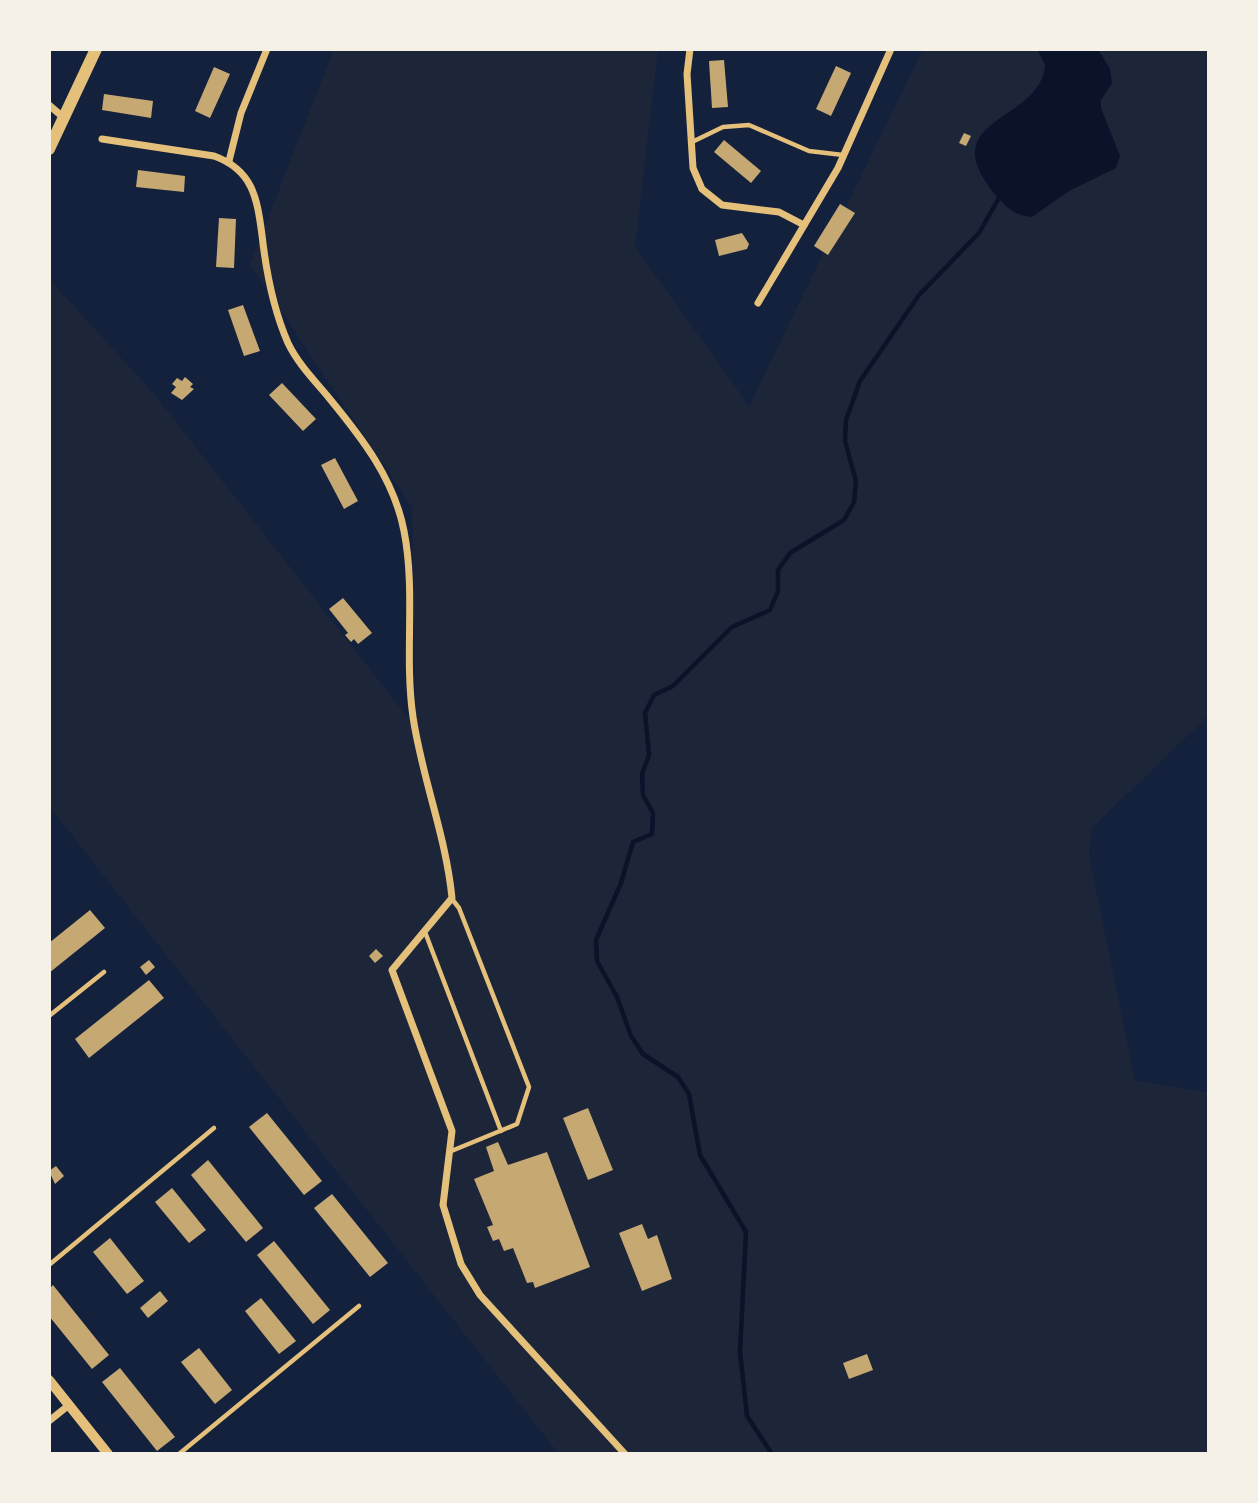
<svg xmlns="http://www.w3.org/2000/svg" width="1258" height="1503" font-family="Manrope,sans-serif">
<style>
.green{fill:#1d2539}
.water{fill:#0b132b}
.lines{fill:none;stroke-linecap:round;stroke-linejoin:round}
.stream{stroke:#0b132b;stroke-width:4.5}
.building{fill:#c6a872}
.service{stroke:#e5c07b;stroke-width:4.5}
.minor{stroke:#e5c07b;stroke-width:7}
.tertiary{stroke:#e5c07b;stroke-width:10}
.secondary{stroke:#e5c07b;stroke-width:12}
</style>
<rect width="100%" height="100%" fill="#14213d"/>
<polygon class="green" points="334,49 658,49 635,247 749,406 923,49 1209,49 1209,715 1092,828 1089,856 1135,1080 1209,1093 1209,1454 559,1454 49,806 49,279 155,395 416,728 412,507 250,264"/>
<path class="water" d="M1037 49H1098L1110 69 1112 83 1101 100V108L1120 156 1116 168 1069 191 1032 217C1012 215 1005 206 993 192 933 116 1041 123 1045 65Z"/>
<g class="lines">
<polyline class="stream" points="772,1454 747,1416 740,1352 746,1232 700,1155 689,1094 678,1077 643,1054 631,1036 617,997 597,961 596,940 621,883 633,842 652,834 653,813 643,795 642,774 649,755 645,713 654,695 673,686 732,627 770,610 778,591 778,570 790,553 844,520 854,502 856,481 845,441 846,420 860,381 919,295 979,233 999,198"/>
</g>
<g class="building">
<polygon points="724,60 728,107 712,108 709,61"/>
<polygon points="836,66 851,73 831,116 816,109"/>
<polygon points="214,67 230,74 210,118 195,111"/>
<polygon points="104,94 153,101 151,118 102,110"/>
<polygon points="964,133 971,136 966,146 959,143"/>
<polygon points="724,140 761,171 751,183 714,152"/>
<polygon points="138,170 185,176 184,192 136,187"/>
<polygon points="840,204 855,213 828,255 814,246"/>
<polygon points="219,218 236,219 234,268 216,267"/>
<polygon points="742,233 749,244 747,249 719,256 715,240"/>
<polygon points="243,305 260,351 244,356 228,310"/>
<polygon points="185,377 193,384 190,387 194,389 182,400 171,393 176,387 172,384 177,378 182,381"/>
<polygon points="282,383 316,419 303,431 269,395"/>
<polygon points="335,458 358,501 344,509 321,465"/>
<polygon points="343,598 372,633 358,644 354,639 351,642 345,635 348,633 329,609"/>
<polygon points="90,910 105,928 49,973 49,943"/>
<polygon points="376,949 383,956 375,963 369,956"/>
<polygon points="149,960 155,967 146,975 140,967"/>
<polygon points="149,980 164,998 89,1058 75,1039"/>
<polygon points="588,1108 613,1170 588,1180 563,1118"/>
<polygon points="267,1113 322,1181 304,1195 249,1127"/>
<polygon points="498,1142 508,1165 547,1152 590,1267 535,1288 533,1282 527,1283 513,1248 504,1251 499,1239 493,1241 487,1227 493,1225 474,1179 494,1171 486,1147"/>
<polygon points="208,1160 263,1228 246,1242 191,1175"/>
<polygon points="56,1166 64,1176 55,1184 49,1171"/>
<polygon points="172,1188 206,1230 189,1243 155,1202"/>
<polygon points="332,1194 388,1263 370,1277 314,1208"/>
<polygon points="642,1224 648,1239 657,1235 672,1279 642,1291 619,1233"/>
<polygon points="110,1238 144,1281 127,1294 93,1252"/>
<polygon points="274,1241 330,1310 313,1324 257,1255"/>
<polygon points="53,1285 109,1355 92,1369 49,1316 49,1289"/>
<polygon points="160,1291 168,1301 148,1318 140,1308"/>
<polygon points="261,1298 296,1341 279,1354 245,1311"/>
<polygon points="199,1348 232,1390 215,1404 181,1362"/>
<polygon points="867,1354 873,1370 849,1379 843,1363"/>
<polygon points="120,1368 175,1437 157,1451 102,1382"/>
</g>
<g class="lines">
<g class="service">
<polyline points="692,142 723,127 749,125 809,151 843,155"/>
<polyline points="425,932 501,1131"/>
<polyline points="49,1016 104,972"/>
<polyline points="449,1152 517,1124 529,1087 459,908 452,899"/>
<polyline points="49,1265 214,1128"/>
<polyline points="179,1454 359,1306"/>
</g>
<g class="minor">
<polyline points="690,49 687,74 693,168 702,189 722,205 779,212 804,225"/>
<polyline points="49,105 64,118"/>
<path d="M102 139 214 156C253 170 257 198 262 235 266 271 273 309 288 343 298 364 315 381 329 398 362 438 394 479 404 531 416 592 404 655 413 717 422 778 446 836 452 898L392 970 452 1131 443 1205 461 1264 480 1295 625 1454"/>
<polyline points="229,161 241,113 267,49"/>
<polyline points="758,303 838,168 891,49"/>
<polyline points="49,1421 69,1405"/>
</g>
<polyline class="tertiary" points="49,1380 108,1454"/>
<polyline class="secondary" points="49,149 96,49"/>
</g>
<rect width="1258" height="1503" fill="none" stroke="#f6f1e7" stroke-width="102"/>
</svg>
